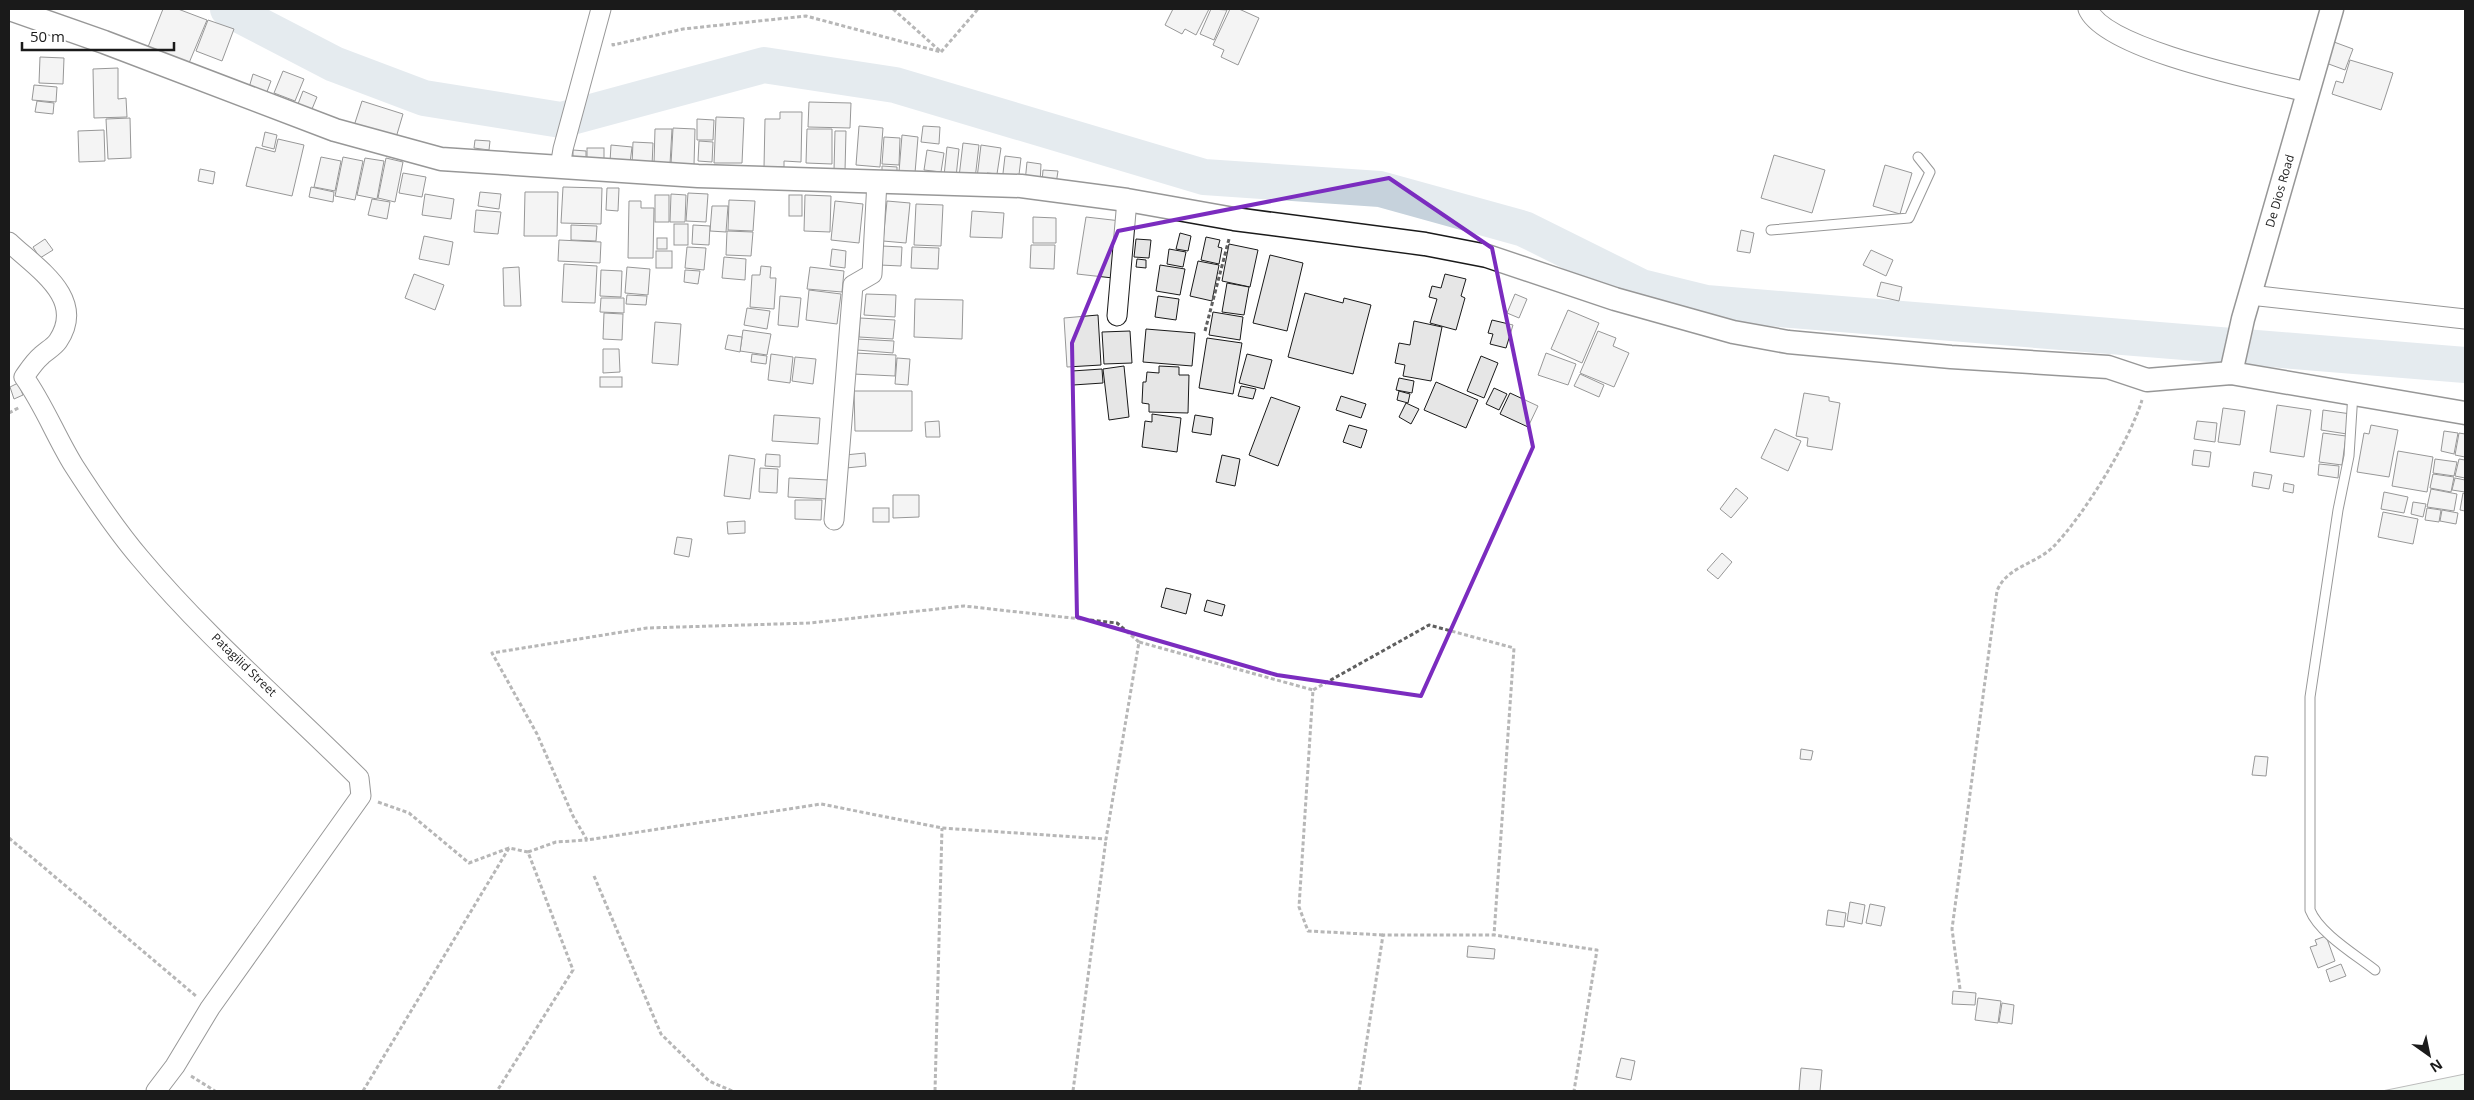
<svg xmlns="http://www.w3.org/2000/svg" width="2474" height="1100" font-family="'Open Sans',sans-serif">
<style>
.park{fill:#e0efe3;stroke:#6a6a6a}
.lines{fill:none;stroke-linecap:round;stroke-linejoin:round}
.river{stroke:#c6d2dc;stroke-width:36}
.building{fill:#e6e6e6;stroke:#1a1a1a}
.service-casing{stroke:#1a1a1a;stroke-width:11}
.minor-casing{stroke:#1a1a1a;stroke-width:21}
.tertiary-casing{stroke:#1a1a1a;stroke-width:25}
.path{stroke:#5f5f5f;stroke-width:3;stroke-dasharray:4 2.5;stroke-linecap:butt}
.service{stroke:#fff;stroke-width:9}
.minor{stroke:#fff;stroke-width:19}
.tertiary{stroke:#fff;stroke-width:22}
.marked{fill:none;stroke:#7b2cbf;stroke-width:4;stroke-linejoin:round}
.labels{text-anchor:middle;stroke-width:4;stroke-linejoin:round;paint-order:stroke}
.street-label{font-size:12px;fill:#1a1a1a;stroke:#fff}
</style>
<rect width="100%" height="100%" fill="#fff"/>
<polygon class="park" points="2465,1074 2465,1091 2382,1091"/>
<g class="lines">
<polyline class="river" points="228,9 334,64 424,98 561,120 764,65 895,85 1204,177 1380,189 1524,229 1641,287 1706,303 2465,365"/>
</g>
<g class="building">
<polygon points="163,9 178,9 207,20 189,63 148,47"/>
<polygon points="1173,9 1209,9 1196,35 1185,29 1182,34 1165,25"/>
<polygon points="1211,9 1227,10 1214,40 1200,34"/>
<polygon points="1230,9 1239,9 1259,18 1238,65 1221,57 1224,50 1213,45"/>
<polygon points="208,20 234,29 222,61 196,51"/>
<polygon points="2334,42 2353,49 2345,70 2326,63"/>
<polygon points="40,57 64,58 63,84 39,83"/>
<polygon points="2350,60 2393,73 2381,110 2332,94 2336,81 2343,83"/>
<polygon points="118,68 118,99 126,98 127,117 94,118 93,69"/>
<polygon points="283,71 304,79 295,101 274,93"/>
<polygon points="253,74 271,81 265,97 248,91"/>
<polygon points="34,85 57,87 56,102 32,100"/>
<polygon points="303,91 317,97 312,109 298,104"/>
<polygon points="37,101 54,103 53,114 35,112"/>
<polygon points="362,101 403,114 395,141 353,129"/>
<polygon points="809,102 851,103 850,128 808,127"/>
<polygon points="780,112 802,112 801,162 784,161 784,167 764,167 765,119 780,119"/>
<polygon points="716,117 744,118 742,163 714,163"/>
<polygon points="130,118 131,158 108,159 106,119"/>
<polygon points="697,119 714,120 713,140 697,140"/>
<polygon points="859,126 883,128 880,167 856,165"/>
<polygon points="923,126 940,127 939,144 921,142"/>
<polygon points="673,128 695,129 694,165 671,164"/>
<polygon points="655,129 672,129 670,164 654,164"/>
<polygon points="807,129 832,129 832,164 806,163"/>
<polygon points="104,130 105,161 79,162 78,131"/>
<polygon points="835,131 846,131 845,171 834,170"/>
<polygon points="265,132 277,135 274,149 262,146"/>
<polygon points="902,135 918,137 915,173 899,172"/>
<polygon points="884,137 900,138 899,165 882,164"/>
<polygon points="278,139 304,145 292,196 246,186 256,147 275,152"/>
<polygon points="475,140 490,141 489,150 474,148"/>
<polygon points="699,141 713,142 712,162 698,161"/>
<polygon points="633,142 653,143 652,166 632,165"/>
<polygon points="963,143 979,145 975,179 959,177"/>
<polygon points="611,145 632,147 630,163 610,162"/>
<polygon points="981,145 1001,148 997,174 987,173 986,179 977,178"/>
<polygon points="947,147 959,149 956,177 944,176"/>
<rect x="587" y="148" width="17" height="14"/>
<polygon points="573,150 586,151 586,160 573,160"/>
<polygon points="927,150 944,153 941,172 924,170"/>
<polygon points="1774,155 1825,170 1812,213 1761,198"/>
<polygon points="1005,156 1021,158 1018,183 1002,182"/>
<polygon points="321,157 341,161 335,191 314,187"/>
<polygon points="343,157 363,161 355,200 335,196"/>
<polygon points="365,158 384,161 377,199 357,195"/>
<polygon points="386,158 403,162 395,202 378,198"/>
<polygon points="1027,162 1041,164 1040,183 1025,182"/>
<polygon points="1885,165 1912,173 1900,214 1873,206"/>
<polygon points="882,166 897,167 897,173 882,173"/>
<polygon points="200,169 215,172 213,184 198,181"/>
<polygon points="1043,170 1058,171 1056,184 1042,182"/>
<polygon points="403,173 426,177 422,197 399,193"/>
<polygon points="311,187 334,192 333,202 309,197"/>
<polygon points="563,187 602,188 601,224 561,223"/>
<polygon points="607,188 619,188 618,211 606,210"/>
<polygon points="480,192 501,194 499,209 478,206"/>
<polygon points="525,192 558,192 557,236 524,236"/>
<polygon points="688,193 708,194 706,222 686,221"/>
<polygon points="425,194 454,199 451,219 422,215"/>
<polygon points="671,194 686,195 685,222 670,222"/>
<rect x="655" y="195" width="14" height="27"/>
<rect x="789" y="195" width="13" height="21"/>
<polygon points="805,195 831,196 830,232 804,231"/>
<polygon points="372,199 390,202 387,219 368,215"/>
<polygon points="729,200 755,201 753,231 728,230"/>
<polygon points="629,201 641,201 641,208 654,208 653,258 628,258"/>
<polygon points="835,201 863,204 859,243 831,240"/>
<polygon points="887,201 910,203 906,243 883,241"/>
<polygon points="916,204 943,205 941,246 914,245"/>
<polygon points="712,206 728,206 726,232 710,231"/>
<polygon points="476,210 501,212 498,234 474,232"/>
<polygon points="972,211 1004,213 1002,238 970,237"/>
<polygon points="1033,217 1056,218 1056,243 1033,243"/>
<polygon points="1086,217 1121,221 1113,278 1077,274"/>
<rect x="674" y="224" width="14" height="21"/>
<polygon points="571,225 597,226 596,241 571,240"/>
<polygon points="693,225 710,226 709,245 692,244"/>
<polygon points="1741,230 1754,233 1750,253 1737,251"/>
<polygon points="727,231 753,232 751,256 726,255"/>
<polygon points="1180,233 1191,236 1188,251 1176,249"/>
<polygon points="424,236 453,242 449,265 419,259"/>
<polygon points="1206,237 1220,240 1218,247 1222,248 1219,264 1201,260"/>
<rect x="657" y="238" width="10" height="11"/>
<polygon points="45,239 53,250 40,258 33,247"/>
<polygon points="1136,239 1151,240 1149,258 1134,257"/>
<polygon points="559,240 601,242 600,263 558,261"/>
<polygon points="1229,244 1258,250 1250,287 1222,281"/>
<polygon points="1031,245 1055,245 1054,269 1030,268"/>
<polygon points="882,246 902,247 901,266 880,265"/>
<polygon points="687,247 706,248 704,270 685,268"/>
<polygon points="912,247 939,248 938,269 911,268"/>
<polygon points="832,249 846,251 845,268 830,266"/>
<polygon points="1169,249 1186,252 1183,267 1167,264"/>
<polygon points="1871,250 1893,260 1886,276 1863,265"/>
<rect x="656" y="251" width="16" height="17"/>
<polygon points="1270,255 1303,263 1287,331 1253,323"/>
<polygon points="724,257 746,259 745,280 722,278"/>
<polygon points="1137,259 1146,260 1146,268 1136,267"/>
<polygon points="1198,261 1219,265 1212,301 1190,296"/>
<polygon points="564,264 597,266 595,303 562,302"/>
<polygon points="1160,265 1185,269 1180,295 1156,291"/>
<polygon points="761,266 771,267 770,278 776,278 774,309 750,307 752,275 760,275"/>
<polygon points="519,267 521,306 504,306 503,268"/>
<polygon points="627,267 650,269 648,295 625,293"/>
<polygon points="810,267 844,271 842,292 807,289"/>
<polygon points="601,270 622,271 621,297 600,296"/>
<polygon points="685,270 700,271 698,284 684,282"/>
<polygon points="414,274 444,285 435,310 405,298"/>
<polygon points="1445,274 1466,279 1461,296 1465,298 1456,330 1430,323 1437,299 1429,297 1432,286 1441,288"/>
<polygon points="1881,282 1902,287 1899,301 1877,296"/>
<polygon points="1227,283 1249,287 1244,315 1222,312"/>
<polygon points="809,290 841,294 837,324 806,320"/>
<polygon points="1305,293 1343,303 1344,298 1371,305 1353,374 1288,357"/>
<polygon points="866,294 896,295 895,317 864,315"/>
<polygon points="1515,294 1527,299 1519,318 1507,313"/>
<polygon points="627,295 647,296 646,305 626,304"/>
<polygon points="780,296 801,298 798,327 778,325"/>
<polygon points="1158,296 1179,299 1176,320 1155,317"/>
<polygon points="601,298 624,298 624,313 600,312"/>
<polygon points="915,299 963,300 962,339 914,337"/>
<polygon points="747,308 770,311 767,329 744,325"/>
<polygon points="1568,310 1599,323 1582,363 1551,349"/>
<polygon points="1213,312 1243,317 1240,340 1209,335"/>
<polygon points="604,313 623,314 622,340 603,339"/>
<polygon points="1098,315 1101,365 1067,367 1064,318"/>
<polygon points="860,318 895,320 893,339 859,337"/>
<polygon points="1492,320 1513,325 1506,348 1490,344 1493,334 1488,333"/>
<polygon points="1414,321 1442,327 1431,381 1403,376 1405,365 1395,363 1399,343 1410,345"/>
<polygon points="655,322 681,324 678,365 652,363"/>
<polygon points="1146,329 1195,333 1192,366 1143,362"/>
<polygon points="743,330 771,334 767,355 740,351"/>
<polygon points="1130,331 1132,363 1104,364 1102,332"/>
<polygon points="1598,331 1616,338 1613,346 1629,353 1614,387 1580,373"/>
<polygon points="728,335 742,337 740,352 725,349"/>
<polygon points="1207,338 1242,343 1233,394 1199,388"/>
<polygon points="857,339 894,341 893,353 857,350"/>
<polygon points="603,349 619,349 620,372 603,373"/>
<polygon points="855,353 896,355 895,376 853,374"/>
<polygon points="1546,353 1576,364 1568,385 1538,375"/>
<polygon points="752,354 767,356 766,364 751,362"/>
<polygon points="771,354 793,357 790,383 768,380"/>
<polygon points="1247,354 1272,360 1264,389 1239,383"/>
<polygon points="1481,356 1498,363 1484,398 1467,391"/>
<polygon points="795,357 816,359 813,384 792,381"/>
<polygon points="897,358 910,359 908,385 895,384"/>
<polygon points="1124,366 1129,417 1109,420 1103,369"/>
<polygon points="1159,366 1179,367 1179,375 1189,375 1188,413 1149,412 1149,404 1142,403 1143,382 1146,382 1147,372 1159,373"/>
<polygon points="1102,369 1103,383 1073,385 1072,371"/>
<polygon points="1580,374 1604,385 1599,397 1574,386"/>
<rect x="600" y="377" width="22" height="10"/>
<polygon points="1399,378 1414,381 1412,393 1396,390"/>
<polygon points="1436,382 1478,400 1466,428 1424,410"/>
<polygon points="18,383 23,395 14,399 10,387"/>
<polygon points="1241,386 1256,389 1253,399 1238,396"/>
<polygon points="1494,388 1507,394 1499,410 1486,404"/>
<polygon points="854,391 912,391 912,431 855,431"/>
<polygon points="1399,391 1410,394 1408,403 1397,400"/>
<polygon points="1510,393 1538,406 1528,427 1500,414"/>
<polygon points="1804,393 1829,397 1829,401 1840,403 1832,450 1807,446 1808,438 1796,436"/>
<polygon points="1341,396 1366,404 1361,418 1336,410"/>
<polygon points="1271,397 1300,407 1278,466 1249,455"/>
<polygon points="1406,403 1419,409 1411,424 1399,417"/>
<polygon points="2277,405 2311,410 2304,457 2270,452"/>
<polygon points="2223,408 2245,411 2240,445 2218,442"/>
<polygon points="2323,410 2351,414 2347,434 2321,430"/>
<polygon points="1152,414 1181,418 1177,452 1142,447 1145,421 1152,422"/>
<polygon points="774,415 820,418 818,444 772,441"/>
<polygon points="1195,415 1213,418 1211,435 1192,432"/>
<polygon points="939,421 940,437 926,437 925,422"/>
<polygon points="2197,421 2217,423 2215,442 2194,439"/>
<polygon points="1349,425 1367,430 1361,448 1343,442"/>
<polygon points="2371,425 2398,430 2389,477 2357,472 2364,433 2369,434"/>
<polygon points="1775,429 1801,441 1788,471 1761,458"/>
<polygon points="2444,431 2458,433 2454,454 2441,451"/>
<polygon points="2323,433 2346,436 2342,465 2319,462"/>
<polygon points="2459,433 2465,434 2465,457 2455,455"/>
<polygon points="2194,450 2211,452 2209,467 2192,465"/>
<polygon points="2398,451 2433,457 2427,492 2392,486"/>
<polygon points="865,453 866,466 846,468 845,455"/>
<polygon points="766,454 780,455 780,467 765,466"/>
<polygon points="729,455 755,459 750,499 724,496"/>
<polygon points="1222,455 1240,459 1235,486 1216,482"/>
<polygon points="2435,459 2457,462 2454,476 2433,473"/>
<polygon points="2459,459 2465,460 2465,478 2455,476"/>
<polygon points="2319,464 2339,466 2338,478 2318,475"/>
<polygon points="760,468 778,469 777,493 759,492"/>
<polygon points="2254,472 2272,475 2269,489 2252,486"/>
<polygon points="2433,474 2454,477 2451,492 2430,488"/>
<polygon points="789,478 828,480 827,499 788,497"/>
<polygon points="2455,478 2465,480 2465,492 2452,490"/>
<polygon points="2284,483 2294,485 2293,493 2283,491"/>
<polygon points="1736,488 1748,498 1731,518 1720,509"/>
<polygon points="2431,489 2457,494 2454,511 2427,507"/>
<polygon points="2384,492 2408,497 2404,513 2381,509"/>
<polygon points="2463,493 2465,494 2465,511 2460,510"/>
<polygon points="893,495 919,495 919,517 893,518"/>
<polygon points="795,500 822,500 821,520 795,519"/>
<polygon points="2413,502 2426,504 2423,517 2411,514"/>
<rect x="873" y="508" width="16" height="14"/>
<polygon points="2427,508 2441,510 2439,522 2425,520"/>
<polygon points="2442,510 2458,513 2456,524 2440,521"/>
<polygon points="2383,512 2418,519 2413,544 2378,537"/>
<polygon points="745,521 745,533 728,534 727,522"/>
<polygon points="677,537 692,539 689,557 674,554"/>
<polygon points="1722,553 1732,562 1718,579 1707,570"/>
<polygon points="1166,588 1191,594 1186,614 1161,607"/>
<polygon points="1207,600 1225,605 1222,616 1204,611"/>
<polygon points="1801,749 1813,751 1811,760 1800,759"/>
<polygon points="2255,756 2268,757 2266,776 2252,775"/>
<polygon points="1850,902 1865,905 1862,924 1847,921"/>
<polygon points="1870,904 1885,907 1881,926 1866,923"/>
<polygon points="1828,910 1846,913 1844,927 1826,925"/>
<polygon points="2326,936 2335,961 2318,968 2310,947 2317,945 2315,940"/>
<polygon points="1468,946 1495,949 1494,959 1467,957"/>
<polygon points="2341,964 2346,976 2330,982 2326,970"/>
<polygon points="1953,991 1976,993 1975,1005 1952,1004"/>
<polygon points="1978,998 2001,1001 1998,1023 1975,1020"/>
<polygon points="2002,1003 2014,1005 2012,1024 1999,1022"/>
<polygon points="1621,1058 1635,1061 1631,1080 1616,1077"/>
<polygon points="1801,1068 1822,1070 1820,1091 1799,1091"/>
</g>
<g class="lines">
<defs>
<g id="service">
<polyline points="1771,230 1909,218 1930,172 1918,157"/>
<path d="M2353 393 2349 456 2338 510 2310 697V910C2319 933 2356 955 2375 970"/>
</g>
<g id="minor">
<path d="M2088 9C2105 50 2262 81 2307 92"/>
<polyline points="560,167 563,149 601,9"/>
<path d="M9 242C36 268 87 298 58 341 54 347 46 351 41 356 34 362 29 370 24 377 44 405 56 437 74 466 94 497 116 530 140 558 206 637 286 705 359 778L361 796 210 1008 175 1066 156 1091"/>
<polyline points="2250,295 2465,319"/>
<polyline points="1117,316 1127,200"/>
<polyline points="834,520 853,285 872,274 877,181"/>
</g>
<g id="tertiary">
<polyline points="10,9 104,42 335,130 441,159 698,176 1021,186 1127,200 1234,219 1425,244 1487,256 1615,299 1733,332 1788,342 1951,357 2108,367 2147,380 2231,373 2465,413"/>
<polyline points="2231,373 2243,319 2332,9"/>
</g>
</defs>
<use href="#service" class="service-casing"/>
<use href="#minor" class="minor-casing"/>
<use href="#tertiary" class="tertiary-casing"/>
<g class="path">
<polyline points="893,9 940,51"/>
<polyline points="613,43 613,45 683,29 806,16 941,52"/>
<polyline points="941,52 978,9"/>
<polyline points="1205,331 1229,239"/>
<polyline points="9,413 20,407"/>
<polyline points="1139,642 1117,623 964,606 810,623 647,628 492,653 537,734 573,816 587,840 821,804 942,828 1106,839 1139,642 1313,690"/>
<polyline points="378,802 409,813 469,863 509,848"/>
<polyline points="9,838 196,996"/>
<polyline points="528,852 556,842 587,840"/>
<polyline points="594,876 661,1034 709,1081 732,1091"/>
<polyline points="1383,935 1308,931 1299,907 1313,690 1429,625 1514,648 1494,935"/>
<path d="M1960 989 1952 929 1997 591C2006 567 2036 564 2053 547 2083 517 2130 440 2142 400"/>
<polyline points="191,1076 215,1091"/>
<polyline points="363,1091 509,848 528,852 573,970 497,1091"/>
<polyline points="935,1091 942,828"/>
<polyline points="1073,1091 1106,839"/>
<polyline points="1359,1091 1383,935 1494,935 1597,950 1574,1091"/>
</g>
<use href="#service" class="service"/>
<use href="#minor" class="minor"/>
<use href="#tertiary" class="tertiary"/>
</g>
<path d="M0 0H2474V1100H0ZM1389 178 1492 248 1533 447 1421 696 1277 675 1077 617 1072 343 1118 231Z" fill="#fff" fill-opacity=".55" fill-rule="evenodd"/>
<path class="marked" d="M1389 178 1492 248 1533 447 1421 696 1277 675 1077 617 1072 343 1118 231Z"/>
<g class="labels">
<g class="street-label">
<text transform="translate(2280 191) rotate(-74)" y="4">De Dios Road</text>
<text transform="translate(244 665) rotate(44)" y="4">Patagilid Street</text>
</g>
</g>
<rect width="2474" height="1100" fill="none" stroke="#1a1a1a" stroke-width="20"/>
<g transform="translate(2429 1055) rotate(147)" stroke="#ffffff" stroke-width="4" paint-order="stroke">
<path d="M0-4L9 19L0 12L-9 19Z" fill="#1a1a1a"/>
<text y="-8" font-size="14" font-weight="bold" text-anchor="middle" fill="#1a1a1a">N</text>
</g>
<path d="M22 42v8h152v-8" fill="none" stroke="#1a1a1a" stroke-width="2.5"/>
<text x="30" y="42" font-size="15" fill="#1a1a1a" stroke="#ffffff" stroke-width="4" paint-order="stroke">50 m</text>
</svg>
